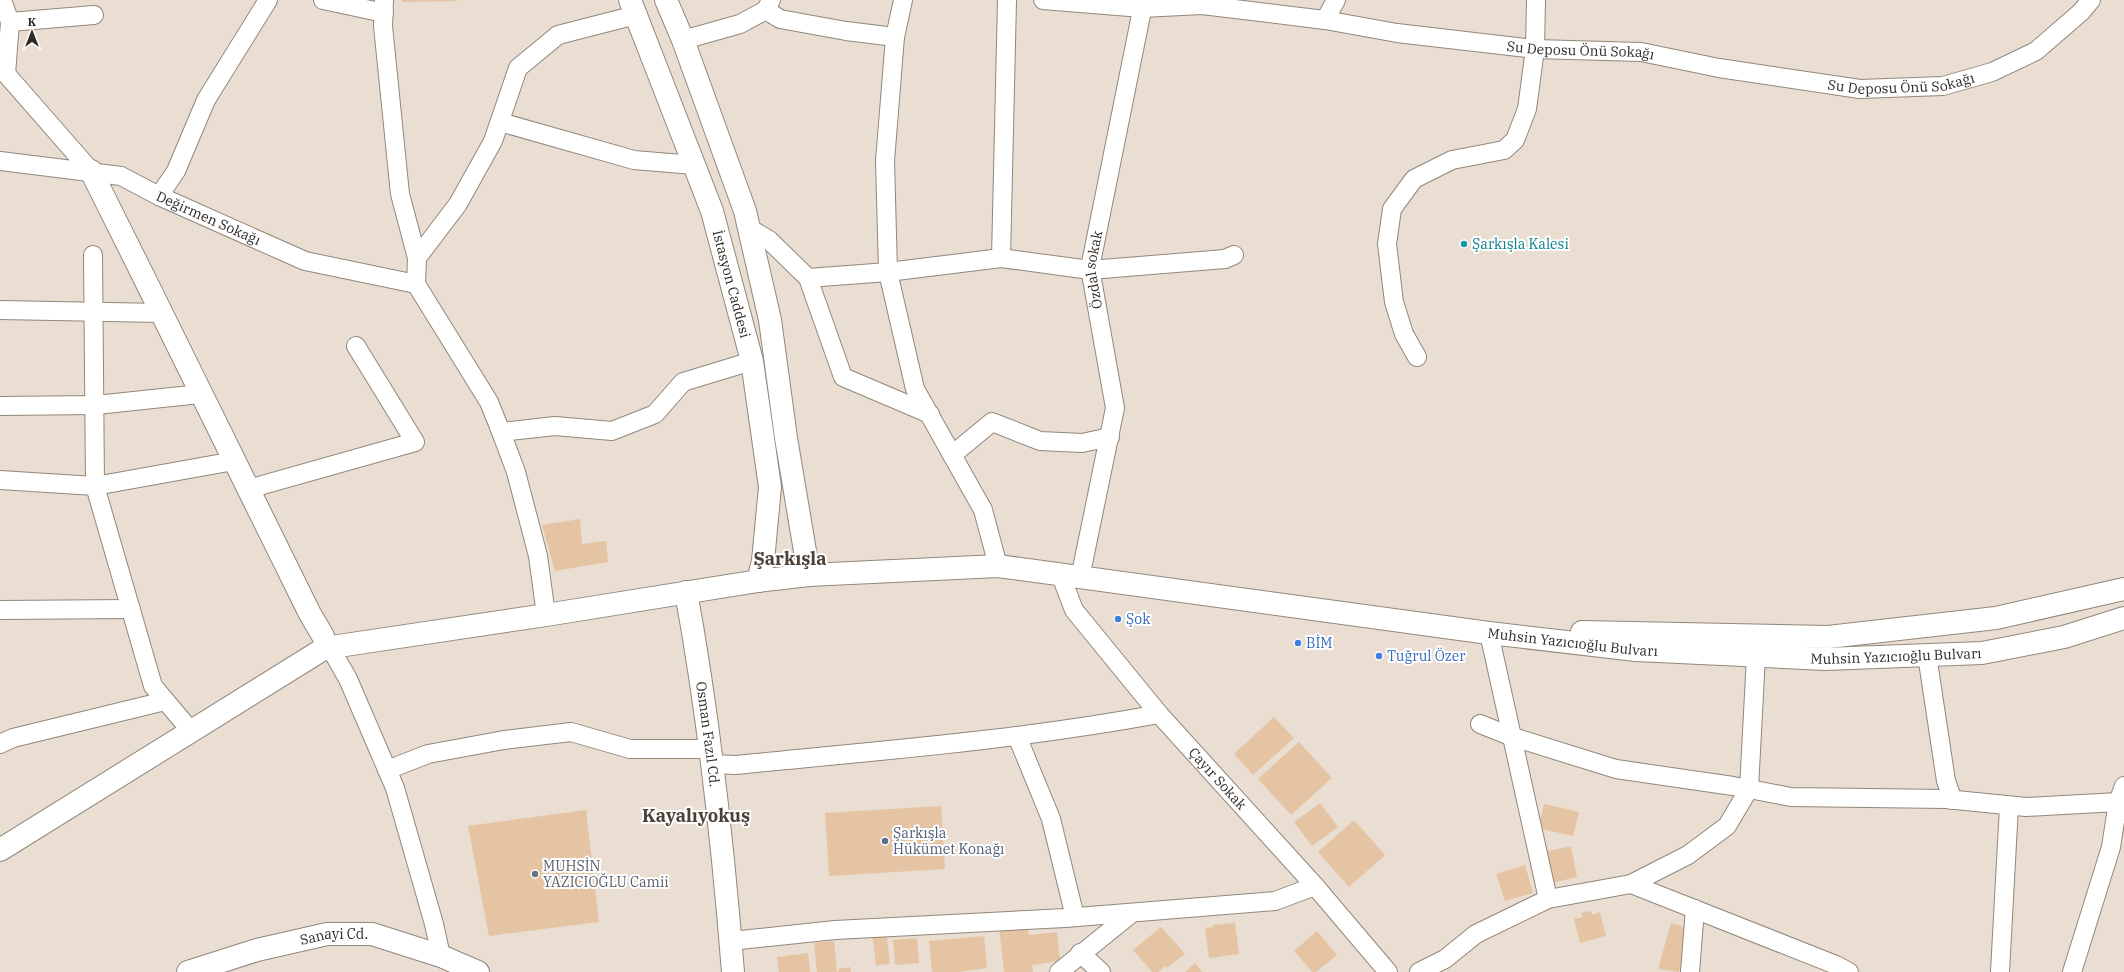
<svg xmlns="http://www.w3.org/2000/svg" width="2124" height="972" font-family="'IBM Plex Serif',serif">
<style>
.building{fill:#e5c4a3}
.lines{fill:none;stroke-linecap:round;stroke-linejoin:round}
.street-casing{stroke:#92877b;stroke-width:20}
.secondary-casing{stroke:#92877b;stroke-width:24}
.primary-casing{stroke:#92877b;stroke-width:24}
.street{stroke:#fff;stroke-width:18}
.secondary{stroke:#fff;stroke-width:22}
.primary{stroke:#fff;stroke-width:22}
.culture-dot{fill:#0f9aa8;stroke:#fff;stroke-width:1.5}
.shop-dot{fill:#3f7fe0;stroke:#fff;stroke-width:1.5}
.service-dot{fill:#5c6f8a;stroke:#fff;stroke-width:1.5}
.worship-dot{fill:#6b7280;stroke:#fff;stroke-width:1.5}
.labels{text-anchor:middle;stroke-width:4;stroke-linejoin:round;paint-order:stroke}
.street-label{font-size:14px;fill:#2f2a25;stroke:#fff}
.culture-label{font-size:14px;fill:#0d838f;stroke:#fff;text-anchor:start}
.shop-label{font-size:14px;fill:#366cbe;stroke:#fff;text-anchor:start}
.service-label{font-size:14px;fill:#4e5e75;stroke:#fff;text-anchor:start}
.worship-label{font-size:14px;fill:#5b616d;stroke:#fff;text-anchor:start}
.district-label{font-size:18px;font-weight:bold;fill:#4b4137;stroke:#fff}
</style>
<rect width="100%" height="100%" fill="#eaddd1"/>
<g class="building">
<polygon points="402,0 456,0 457,1 402,2"/>
<polygon points="580,519 582,544 606,541 608,562 555,571 542,525"/>
<polygon points="1274,717 1294,738 1253,775 1234,754"/>
<polygon points="1299,742 1332,778 1291,815 1258,779"/>
<polygon points="1320,803 1338,827 1312,846 1294,822"/>
<polygon points="1544,804 1579,812 1573,836 1538,828"/>
<polygon points="941,806 945,869 829,876 825,813"/>
<polygon points="586,810 599,922 489,936 468,826"/>
<polygon points="1354,820 1385,855 1349,887 1318,852"/>
<polygon points="1571,846 1577,877 1551,883 1544,852"/>
<polygon points="1525,865 1533,893 1505,901 1496,874"/>
<polygon points="1591,911 1592,915 1600,912 1606,936 1580,943 1574,919 1583,917 1581,913"/>
<polygon points="1235,923 1239,954 1209,958 1205,928 1214,927 1213,925"/>
<polygon points="1671,923 1691,929 1679,972 1658,969"/>
<polygon points="1027,924 1029,935 1057,932 1060,961 1032,965 1033,972 1004,972 999,927"/>
<polygon points="1161,927 1185,954 1167,968 1165,966 1158,972 1152,972 1133,950"/>
<polygon points="886,930 890,964 876,965 872,931"/>
<polygon points="1317,931 1337,955 1316,972 1312,972 1294,951"/>
<polygon points="984,936 987,968 959,972 932,972 929,941"/>
<polygon points="917,938 919,963 895,965 893,940"/>
<polygon points="834,941 837,972 817,972 814,943"/>
<polygon points="808,953 810,972 779,972 777,957"/>
<polygon points="1195,963 1202,972 1185,972"/>
<polygon points="850,967 851,972 838,972 838,969"/>
</g>
<g class="lines">
<defs>
<g id="street">
<polyline points="2,0 10,22 6,74"/>
<polyline points="323,0 384,13"/>
<polyline points="384,0 383,26 400,194 417,258 416,284 489,402 501,432 516,472 538,556 546,615"/>
<polyline points="903,0 895,37 885,161 888,272 915,389 983,510 998,566"/>
<path id="s1" d="M1043 0 1142 8 1202 5 1325 20 1397 33 1535 49 1641 52 1719 68 1860 89 1943 86 1992 72 2036 51 2081 12 2091 0"/>
<polyline points="766,10 780,19 846,31 895,37"/>
<polyline points="1325,20 1336,0"/>
<polyline points="10,22 94,15"/>
<polyline points="683,40 740,24 766,10 771,0"/>
<polyline points="0,67 91,171"/>
<polyline points="500,122 634,160 694,165"/>
<path id="s2" d="M0 161 121 176 159 196 305 261 416 284"/>
<polyline points="159,196 176,171 206,100 268,0"/>
<polyline points="749,228 769,240 808,278 843,377 930,414"/>
<polyline points="93,255 95,486 153,686 191,731"/>
<polyline points="417,258 458,204 493,141 518,68 558,35 636,15"/>
<polyline points="1001,258 1090,270 1225,259 1234,255"/>
<polyline points="808,278 888,272 1001,258 1007,0"/>
<polyline points="0,310 162,313"/>
<polyline points="1417,357 1404,334 1394,302 1387,244 1392,209 1414,179 1452,160 1504,150 1515,140 1527,109 1535,49 1536,0"/>
<polyline points="0,406 96,405 200,394"/>
<polyline points="501,432 555,426 612,431 655,414 683,382 752,361"/>
<polyline points="952,455 992,422 1040,441 1082,443 1110,437"/>
<polyline points="0,480 95,486 234,461"/>
<polyline points="248,489 415,442 356,346"/>
<path id="s3" d="M1061 576 1074 610 1159 714 1315 886 1388 972"/>
<path id="s4" d="M1080 578 1115 408 1090 268 1144 0"/>
<polyline points="0,610 131,609"/>
<polyline points="1489,633 1548,899"/>
<polyline points="324,637 348,679 395,788 434,924 441,956"/>
<polyline points="1927,655 1946,781 1953,800"/>
<polyline points="1480,724 1510,736 1616,769 1733,786 1791,797 1946,799 2026,807 2118,802"/>
<polyline points="1017,736 1051,819 1075,917"/>
<polyline points="0,744 13,738 165,701"/>
<path d="M712 764 735 765C877 751 1019 740 1159 714"/>
<polyline points="387,770 428,754 504,740 571,732 630,749 710,749"/>
<polyline points="1631,884 1688,855 1727,826 1749,789 1756,656"/>
<polyline points="731,941 835,930 1065,918 1275,901 1315,886"/>
<polyline points="1080,953 1101,972"/>
<polyline points="1059,972 1132,913"/>
<polyline points="1419,972 1445,959 1476,934 1548,899 1631,884 1836,965 1849,972"/>
<polyline points="1690,972 1695,909"/>
<polyline points="2000,972 2009,806"/>
<polyline points="2072,972 2111,847 2118,802 2124,786"/>
</g>
<g id="secondary">
<path d="M91 171C165 318 236 466 310 614L323 636"/>
<path id="s5" d="M809 575 998 566 1489 633 1636 650 1825 659 1982 653 2064 637 2124 618"/>
<path id="s6" d="M686 592C709 718 723 845 733 972"/>
<polyline points="1582,632 1828,637 1996,618 2124,589"/>
<path id="s7" d="M188 972 257 950 327 934H372L441 956 478 972"/>
</g>
<g id="primary">
<path id="s8" d="M630 0 712 211 752 361 770 487 763 561 758 581"/>
<polyline points="0,850 325,648 546,615 758,581 809,575 786,438 770,320 745,211 683,40 666,0"/>
</g>
</defs>
<use href="#street" class="street-casing"/>
<use href="#secondary" class="secondary-casing"/>
<use href="#primary" class="primary-casing"/>
<use href="#street" class="street"/>
<use href="#secondary" class="secondary"/>
<use href="#primary" class="primary"/>
</g>
<circle class="culture-dot" cx="1464" cy="244" r="4"/>
<g class="shop-dot">
<circle cx="1118" cy="619" r="4"/>
<circle cx="1298" cy="643" r="4"/>
<circle cx="1379" cy="656" r="4"/>
</g>
<circle class="service-dot" cx="885" cy="841" r="4"/>
<circle class="worship-dot" cx="535" cy="874" r="4"/>
<g class="labels">
<g class="street-label">
<text dy="5" stroke="none"><textPath href="#s1" startOffset="541">Su Deposu Önü Sokağı</textPath></text>
<text dy="5" stroke="none"><textPath href="#s1" startOffset="865">Su Deposu Önü Sokağı</textPath></text>
<text dy="5" stroke="none"><textPath href="#s2" startOffset="219">Değirmen Sokağı</textPath></text>
<text dy="5" stroke="none"><textPath href="#s4" startOffset="314">Özdal sokak</textPath></text>
<text dy="5" stroke="none"><textPath href="#s8" startOffset="302">İstasyon Caddesi</textPath></text>
<text dy="5" stroke="none"><textPath href="#s5" startOffset="769">Muhsin Yazıcıoğlu Bulvarı</textPath></text>
<text dy="5" stroke="none"><textPath href="#s5" startOffset="1093">Muhsin Yazıcıoğlu Bulvarı</textPath></text>
<text dy="5" stroke="none"><textPath href="#s6" startOffset="144">Osman Fazıl Cd.</textPath></text>
<text dy="5" stroke="none"><textPath href="#s3" startOffset="258">Çayır Sokak</textPath></text>
<text dy="5" stroke="none"><textPath href="#s7" startOffset="151">Sanayi Cd.</textPath></text>
</g>
<g class="culture-label">
<text x="1472" y="249">Şarkışla Kalesi</text>
</g>
<g class="shop-label">
<text x="1126" y="624">Şok</text>
<text x="1306" y="648">BİM</text>
<text x="1387" y="661">Tuğrul Özer</text>
</g>
<g class="service-label">
<text x="893" y="838">Şarkışla<tspan x="893" dy="16">Hükümet Konağı</tspan></text>
</g>
<g class="worship-label">
<text x="543" y="871">MUHSİN<tspan x="543" dy="16">YAZICIOĞLU Camii</tspan></text>
</g>
<g class="district-label">
<text x="790" y="565">Şarkışla</text>
<text x="696" y="822">Kayalıyokuş</text>
</g>
</g>
<g transform="translate(32 32)" stroke="#ffffff" stroke-width="3" paint-order="stroke">
<path d="M0-3L7 15L0 10L-7 15Z" fill="#2f2a25"/>
<text y="-6" font-size="11" font-weight="bold" text-anchor="middle" fill="#2f2a25">K</text>
</g>
</svg>
